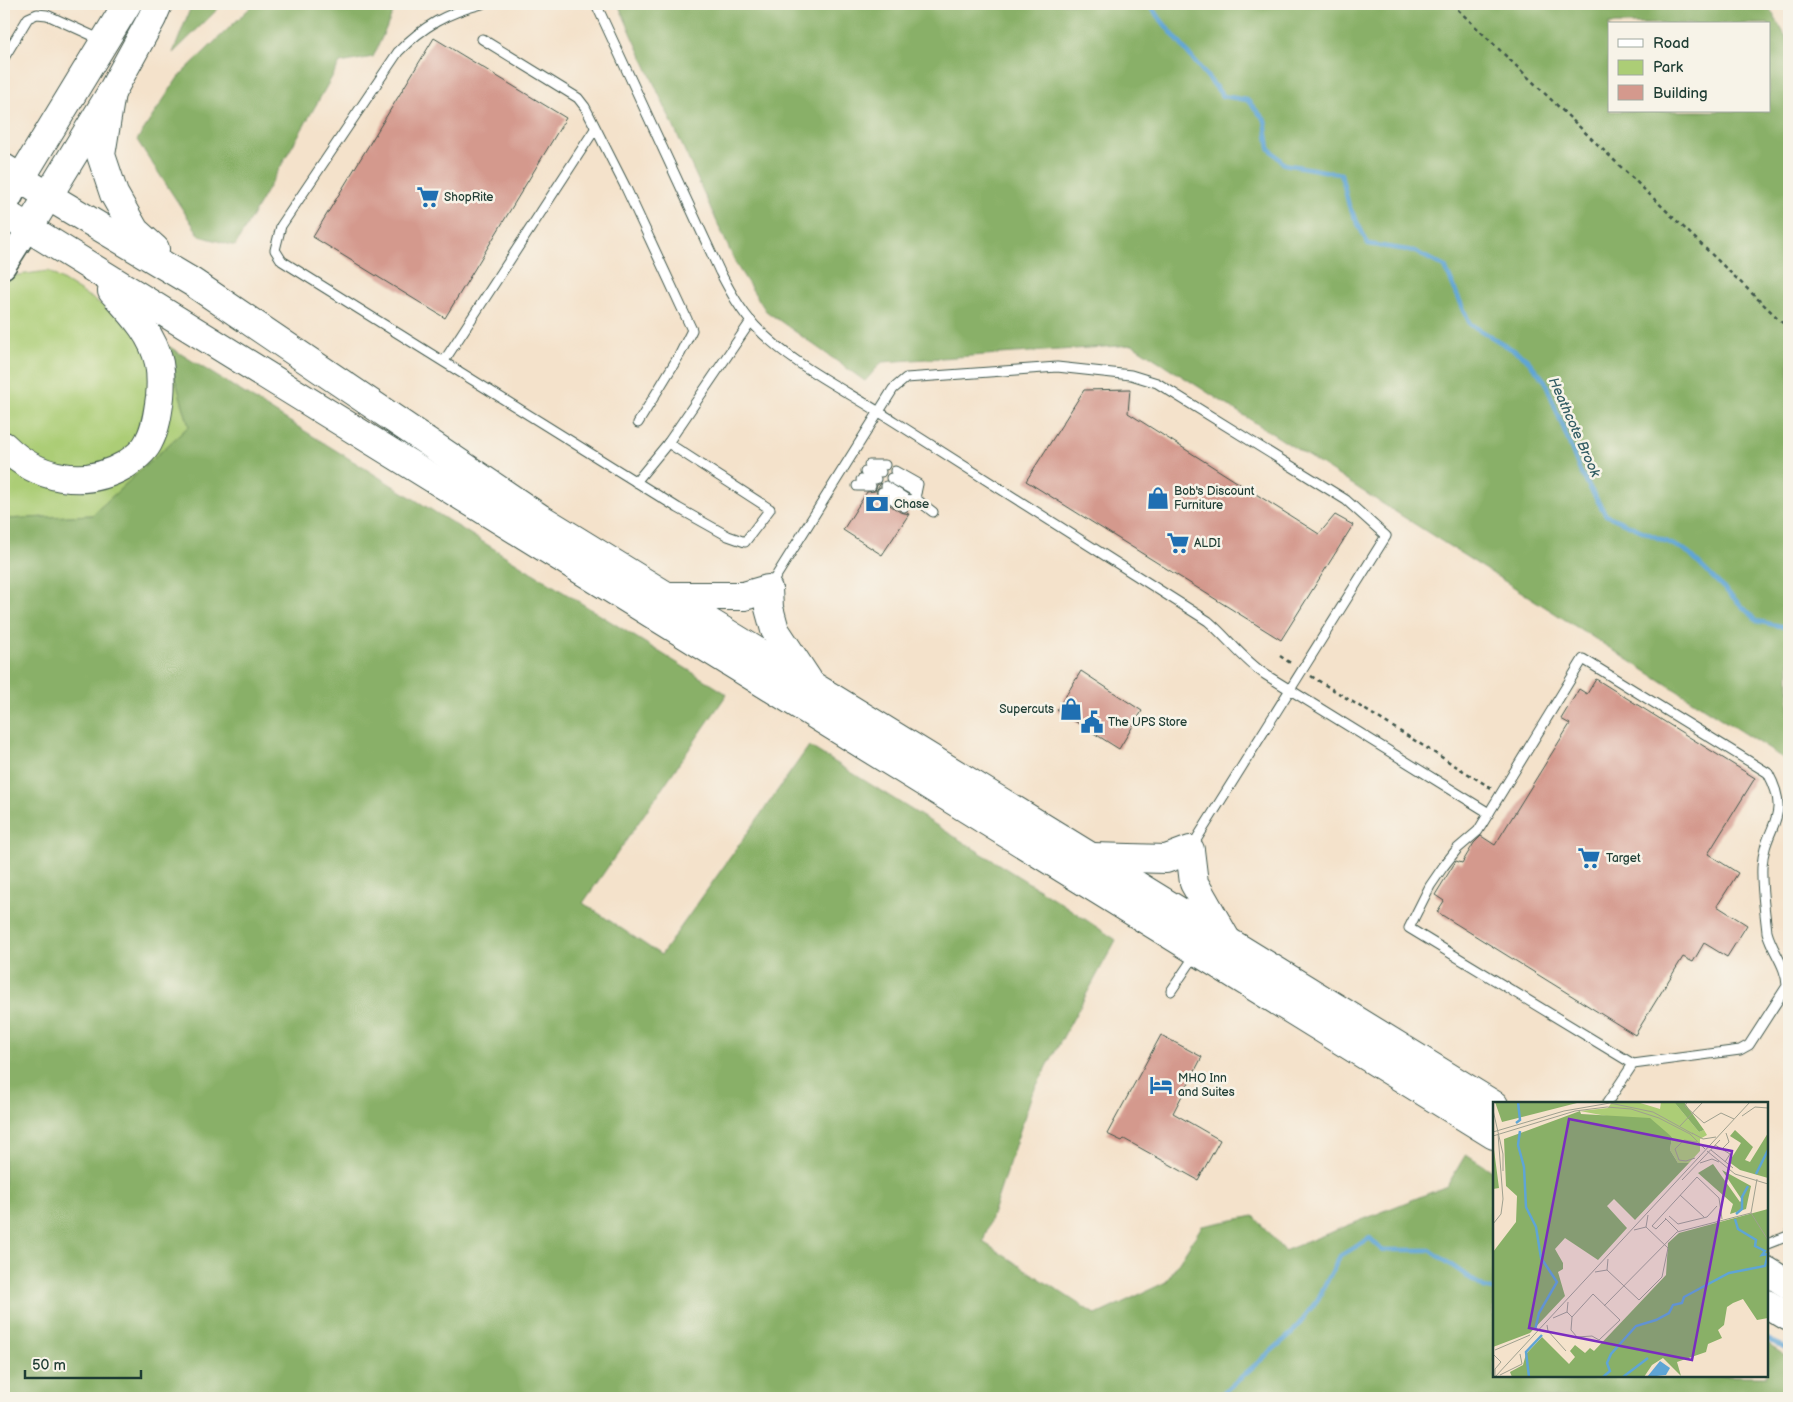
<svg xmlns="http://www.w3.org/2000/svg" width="1793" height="1402" font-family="'Balsamiq Sans',sans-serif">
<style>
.green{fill:#accd76;stroke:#668555}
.forest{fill:#89b067;stroke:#54764e;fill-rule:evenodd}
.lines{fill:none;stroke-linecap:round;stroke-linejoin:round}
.stream{stroke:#5fa5d5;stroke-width:4.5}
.building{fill:#d4998d}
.service-casing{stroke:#3f564b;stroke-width:11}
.tertiary-casing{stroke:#3f564b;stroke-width:25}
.primary-casing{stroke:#3f564b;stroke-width:30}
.trunk-casing{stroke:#3f564b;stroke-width:30}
.path{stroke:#3f564b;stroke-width:2.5;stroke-dasharray:4 4;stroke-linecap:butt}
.service{stroke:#fff;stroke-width:9}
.tertiary{stroke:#fff;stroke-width:22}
.primary{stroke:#fff;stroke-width:28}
.trunk{stroke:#fff;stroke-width:28}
.labels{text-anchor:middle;stroke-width:5;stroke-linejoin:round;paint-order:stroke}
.poi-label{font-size:12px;fill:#1f3d34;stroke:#f7f3e8;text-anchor:start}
.water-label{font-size:14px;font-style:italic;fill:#325c64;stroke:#f7f3e8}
.inset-river{fill:none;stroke:#5fa5d5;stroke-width:2.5}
.inset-road{fill:none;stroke:#9fa08f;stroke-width:1}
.view{fill:#7b2cbf;fill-opacity:0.15;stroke:#7b2cbf;stroke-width:2.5}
.inset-edge{fill:none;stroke:#1f3d34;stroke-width:2.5}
</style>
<rect width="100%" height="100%" fill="#f7f3e8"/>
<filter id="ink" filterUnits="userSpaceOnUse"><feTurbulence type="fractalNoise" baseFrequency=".02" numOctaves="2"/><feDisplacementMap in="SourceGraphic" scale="10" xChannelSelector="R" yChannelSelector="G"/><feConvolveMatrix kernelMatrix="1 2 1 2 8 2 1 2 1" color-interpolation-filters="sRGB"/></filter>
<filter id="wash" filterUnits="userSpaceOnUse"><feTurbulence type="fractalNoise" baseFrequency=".0096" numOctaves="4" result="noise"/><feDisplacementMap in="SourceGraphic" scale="20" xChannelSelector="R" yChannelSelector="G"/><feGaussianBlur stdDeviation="1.12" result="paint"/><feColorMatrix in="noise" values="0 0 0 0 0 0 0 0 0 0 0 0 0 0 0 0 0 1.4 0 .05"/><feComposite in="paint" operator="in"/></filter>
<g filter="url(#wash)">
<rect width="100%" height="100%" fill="#f4e2cb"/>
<polygon class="green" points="48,271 165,344 189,426 92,515 4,519 4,277"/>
<g class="forest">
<polygon points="192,4 223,4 173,53"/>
<polygon points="254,4 397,4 373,57 340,63 235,246 200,236 137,140 179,76"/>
<path d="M618 4H1767L1789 42V762L1133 345 882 362 865 381 766 311 737 266ZM1609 24H1769V111H1609Z"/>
<polygon points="165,344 727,694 583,903 661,955 809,746 1061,903 1116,940 1032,1094 983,1242 1096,1315 1166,1282 1202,1226 1254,1216 1284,1251 1447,1186 1466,1154 1494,1172 1494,1376 1767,1376 1767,1343 1789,1357 1789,1398 4,1398 4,519 92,515 189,426"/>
</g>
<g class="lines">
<g class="stream">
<polyline points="1148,4 1223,96 1247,100 1265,120 1269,148 1284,164 1341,174 1349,206 1368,244 1414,251 1445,267 1470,324 1525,357 1545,381 1580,471 1606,515 1685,550 1757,621 1789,628"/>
<polyline points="1767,1339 1789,1349"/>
<polyline points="1217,1398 1292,1333 1318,1299 1340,1256 1370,1238 1382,1250 1430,1250 1484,1288 1494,1290"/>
</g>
</g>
<g id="blocks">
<g class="building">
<polygon points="434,38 566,118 445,318 313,237"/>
<polygon points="1130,389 1128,413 1319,534 1335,515 1353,525 1281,640 1026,481 1084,390"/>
<polygon points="881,483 876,491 878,497 900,512 909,514 882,555 843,530 867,492 875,491 877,485"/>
<polygon points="1081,671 1142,711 1119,749 1057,710"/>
<polygon points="1596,679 1755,778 1708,854 1738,873 1717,906 1747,925 1727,957 1704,943 1693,962 1683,957 1635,1035 1437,912 1444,901 1435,895 1456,861 1462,863 1474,843 1481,836 1495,845 1570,724 1561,719 1579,689 1587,694"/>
<polygon points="1161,1035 1202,1057 1173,1113 1220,1140 1198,1180 1124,1139 1122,1141 1107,1134"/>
</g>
</g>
</g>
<g filter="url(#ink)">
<use href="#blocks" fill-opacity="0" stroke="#3f564b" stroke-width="1"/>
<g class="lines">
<defs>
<g id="service">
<path d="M482 4C447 13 423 26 398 52L281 226 275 250 282 261 678 508 728 536 745 542 770 509 668 443"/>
<path d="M596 4 720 272C730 291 740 310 755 326 794 367 848 391 895 422 999 488 1103 555 1208 621 1228 638 1244 661 1266 675L1489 813"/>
<polyline points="482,39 578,98 585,107 626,188 692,330 680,354 638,423"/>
<polyline points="4,58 28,18 37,14 47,15 102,40"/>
<polyline points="444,361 595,129"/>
<polyline points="869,465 885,465"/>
<polyline points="895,471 918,484 915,498 933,512"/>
<polyline points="865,472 881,472"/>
<polyline points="891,478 916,492"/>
<polyline points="861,480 876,479"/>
<polyline points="636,482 668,443 751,321"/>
<polyline points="857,486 871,486"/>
<polyline points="886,486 908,500 912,499"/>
<polyline points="882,492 904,507 908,500"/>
<polyline points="770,586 893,389 906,378 1057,367 1131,375 1157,383 1346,500 1386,536 1191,848"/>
<polyline points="1171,991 1196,954"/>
<path d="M1607 1103 1633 1064 1409 928 1430 886 1443 867 1457 849 1478 831 1583 659 1768 773C1793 819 1764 825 1762 867 1761 888 1765 911 1767 932 1772 951 1787 967 1787 986L1749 1045 1740 1050 1633 1064"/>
<polyline points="1767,1244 1788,1236 1789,1234"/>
</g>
<g id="tertiary">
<polyline points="4,211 21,178"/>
<polyline points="4,267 28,229"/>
</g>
<g id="primary">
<polyline points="21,178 127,4"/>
<polyline points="28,229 111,93 152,18 158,4"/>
</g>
<g id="trunk">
<polyline points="111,93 101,155 114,194 135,231 155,249"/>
<polyline points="4,168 48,196 192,282 540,518 1494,1105"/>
<polyline points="4,213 1494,1135"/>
<path d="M4 446C37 479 84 489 125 465 134 459 145 451 149 441 156 428 158 412 160 397 161 386 161 374 159 363 153 334 131 312 112 291"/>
<polyline points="667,596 744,596 768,589 769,608 775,630 808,680"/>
<polyline points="1092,857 1166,859 1190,850 1194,883 1226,939"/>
<polyline points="1767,1271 1789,1285"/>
<polyline points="1767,1304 1789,1317"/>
</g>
</defs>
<use href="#service" class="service-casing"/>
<use href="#tertiary" class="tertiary-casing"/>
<use href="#primary" class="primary-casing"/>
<use href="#trunk" class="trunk-casing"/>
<g class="path">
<polyline points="1452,4 1789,329"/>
<polyline points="1280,656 1292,664"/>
<polyline points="1311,676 1491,788"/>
</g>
<use href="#service" class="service"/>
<use href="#tertiary" class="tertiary"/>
<use href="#primary" class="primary"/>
<use href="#trunk" class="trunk"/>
</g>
</g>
<defs>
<symbol id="supermarket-bare" viewBox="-9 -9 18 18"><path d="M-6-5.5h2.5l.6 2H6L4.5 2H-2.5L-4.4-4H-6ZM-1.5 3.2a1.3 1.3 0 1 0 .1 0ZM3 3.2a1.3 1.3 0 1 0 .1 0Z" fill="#1f6fb2" stroke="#f7f3e8" stroke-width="2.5" paint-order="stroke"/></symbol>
<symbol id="shop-bare" viewBox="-9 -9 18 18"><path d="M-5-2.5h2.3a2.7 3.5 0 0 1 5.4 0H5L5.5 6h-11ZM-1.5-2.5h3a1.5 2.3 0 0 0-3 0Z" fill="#1f6fb2" stroke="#f7f3e8" stroke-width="2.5" paint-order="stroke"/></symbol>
<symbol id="bank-bare" viewBox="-9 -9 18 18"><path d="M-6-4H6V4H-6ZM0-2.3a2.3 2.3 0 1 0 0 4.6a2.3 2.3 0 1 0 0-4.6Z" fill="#1f6fb2" stroke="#f7f3e8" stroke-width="2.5" paint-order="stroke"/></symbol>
<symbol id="civic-bare" viewBox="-9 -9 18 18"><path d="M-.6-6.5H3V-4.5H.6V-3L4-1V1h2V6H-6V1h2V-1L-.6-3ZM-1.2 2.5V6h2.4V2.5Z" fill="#1f6fb2" stroke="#f7f3e8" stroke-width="2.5" paint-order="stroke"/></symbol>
<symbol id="hotel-bare" viewBox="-9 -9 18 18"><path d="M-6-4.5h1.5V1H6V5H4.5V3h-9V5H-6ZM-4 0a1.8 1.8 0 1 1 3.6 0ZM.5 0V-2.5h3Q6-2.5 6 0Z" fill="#1f6fb2" stroke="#f7f3e8" stroke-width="2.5" paint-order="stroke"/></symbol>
</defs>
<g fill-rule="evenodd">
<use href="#supermarket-bare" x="412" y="181" width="32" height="32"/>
<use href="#shop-bare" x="1142" y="482" width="32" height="32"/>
<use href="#bank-bare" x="861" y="488" width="32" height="32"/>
<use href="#supermarket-bare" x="1162" y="527" width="32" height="32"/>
<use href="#shop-bare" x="1055" y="693" width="32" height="32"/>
<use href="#civic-bare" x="1076" y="706" width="32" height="32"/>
<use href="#supermarket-bare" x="1573" y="842" width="32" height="32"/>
<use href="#hotel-bare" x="1145" y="1069" width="32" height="32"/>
</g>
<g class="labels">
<g class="poi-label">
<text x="444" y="201">ShopRite</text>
<text x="1174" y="495">Bob's Discount<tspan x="1174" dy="14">Furniture</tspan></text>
<text x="894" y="508">Chase</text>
<text x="1194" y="547">ALDI</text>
<text x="1054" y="713" text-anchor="end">Supercuts</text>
<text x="1108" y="726">The UPS Store</text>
<text x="1606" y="862">Target</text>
<text x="1178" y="1082">MHO Inn<tspan x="1178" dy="14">and Suites</tspan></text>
</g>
<g class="water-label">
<text transform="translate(1575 427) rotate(66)" y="5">Heathcote Brook</text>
</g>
</g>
<g transform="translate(1493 1102)">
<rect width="275" height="275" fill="#f4e2cb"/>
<path d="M119 0H144L167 7 168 0H181L206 30 211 28 214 33 207 37V49L196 61H185L177 48 179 35 161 23 87 9 115 6Z" fill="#accd76"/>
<path d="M2 0H83L84 1 9 20ZM181 0H191L211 28 206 30ZM87 9 88 12 157 16 179 35 177 48 185 61H196L142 118 121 97 114 104 134 126 105 158 72 136 62 147 70 161V167L65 170 72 194 37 231 0 245V150L23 120 24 94 13 84 11 37ZM242 28 260 45 252 58 257 60 275 31V76L247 68 236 60 248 41 237 34ZM0 40 6 86 0 87ZM220 62 247 100 249 98 229 68 258 84 253 107 237 112 240 102 205 71ZM275 107V216L264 218 250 197 240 201 234 205 231 223 225 228 229 236 215 242 213 250 184 260 188 274 170 256 159 263 151 275H19L17 270 30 263 33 252 49 235 76 262 82 255 77 249 82 243 92 251 97 246 101 249 173 173 175 141 186 131Z" fill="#89b067"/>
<path d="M167 259 177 266 173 273 154 275Z" fill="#5fa5d5"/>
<path class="inset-river" d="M23 21 27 18 25 0M27 29 25 43 31 65 33 105 43 125 48 156 64 180 46 211 42 228M263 72 275 48M243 112 249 107V95L255 84M36 275 33 250 49 233M110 275 117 269 114 261 118 252 143 224 163 218 176 211 180 203 189 201 191 195 236 171 272 164 275 152 269 153 272 149 262 144 263 138 245 127 242 117M130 275 155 256"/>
<path class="inset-road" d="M194 0 192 4 211 21 228 11 241 17M0 8 10 52V69M249 14 262 5 275 6M187 24 210 0M0 30 71 9 117 1 160 10 200 32M199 31 210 37 223 35M0 34 82 9 114 5 138 7 166 16 197 32 212 47M222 43 237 52 232 60M230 46 236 40 233 31M218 48 240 66M214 49 242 72 275 82M202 56 193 59 186 58 182 47 191 38 204 40M207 61 219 57 226 60M264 77 258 111 275 138M189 78 227 38M187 93 211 115M176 114 185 122 214 115 224 104M172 116 185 129M173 117 163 127 159 124 204 75 226 96 229 117M0 122 8 112 10 97 5 32M141 128 153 125 155 113M114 168 146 198 169 175 175 146 153 125M102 170 114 168 115 157M111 204 184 130 258 111M74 210 79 215 100 192 127 218 106 238 99 234 84 235 78 228 79 215M60 216 74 210 75 200M54 223 55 229 73 249M2 248 37 233M0 252 8 260 2 267V274M7 273 29 262 27 252M2 275 257 0"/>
<path class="view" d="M76 17 239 49 199 258 36 226Z"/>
<rect width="275" height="275" class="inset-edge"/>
</g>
<rect width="1793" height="1402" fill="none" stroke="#f7f3e8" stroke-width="20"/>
<rect x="1608" y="22" width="162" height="90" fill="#f7f3e8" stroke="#a1aaa0"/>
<rect x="1618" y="39" width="25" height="8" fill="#ffffff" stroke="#a1aaa0"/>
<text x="1653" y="48" font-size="15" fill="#1f3d34">Road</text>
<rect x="1618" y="60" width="25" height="15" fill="#accd76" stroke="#a1aaa0"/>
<text x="1653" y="72" font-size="15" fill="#1f3d34">Park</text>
<rect x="1618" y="85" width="25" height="15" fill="#d4998d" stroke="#a1aaa0"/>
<text x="1653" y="98" font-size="15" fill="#1f3d34">Building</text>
<path d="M25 1370v8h116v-8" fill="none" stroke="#1f3d34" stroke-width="2.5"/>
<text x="32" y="1370" font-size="15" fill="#1f3d34" stroke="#f7f3e8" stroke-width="4" paint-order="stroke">50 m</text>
</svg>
